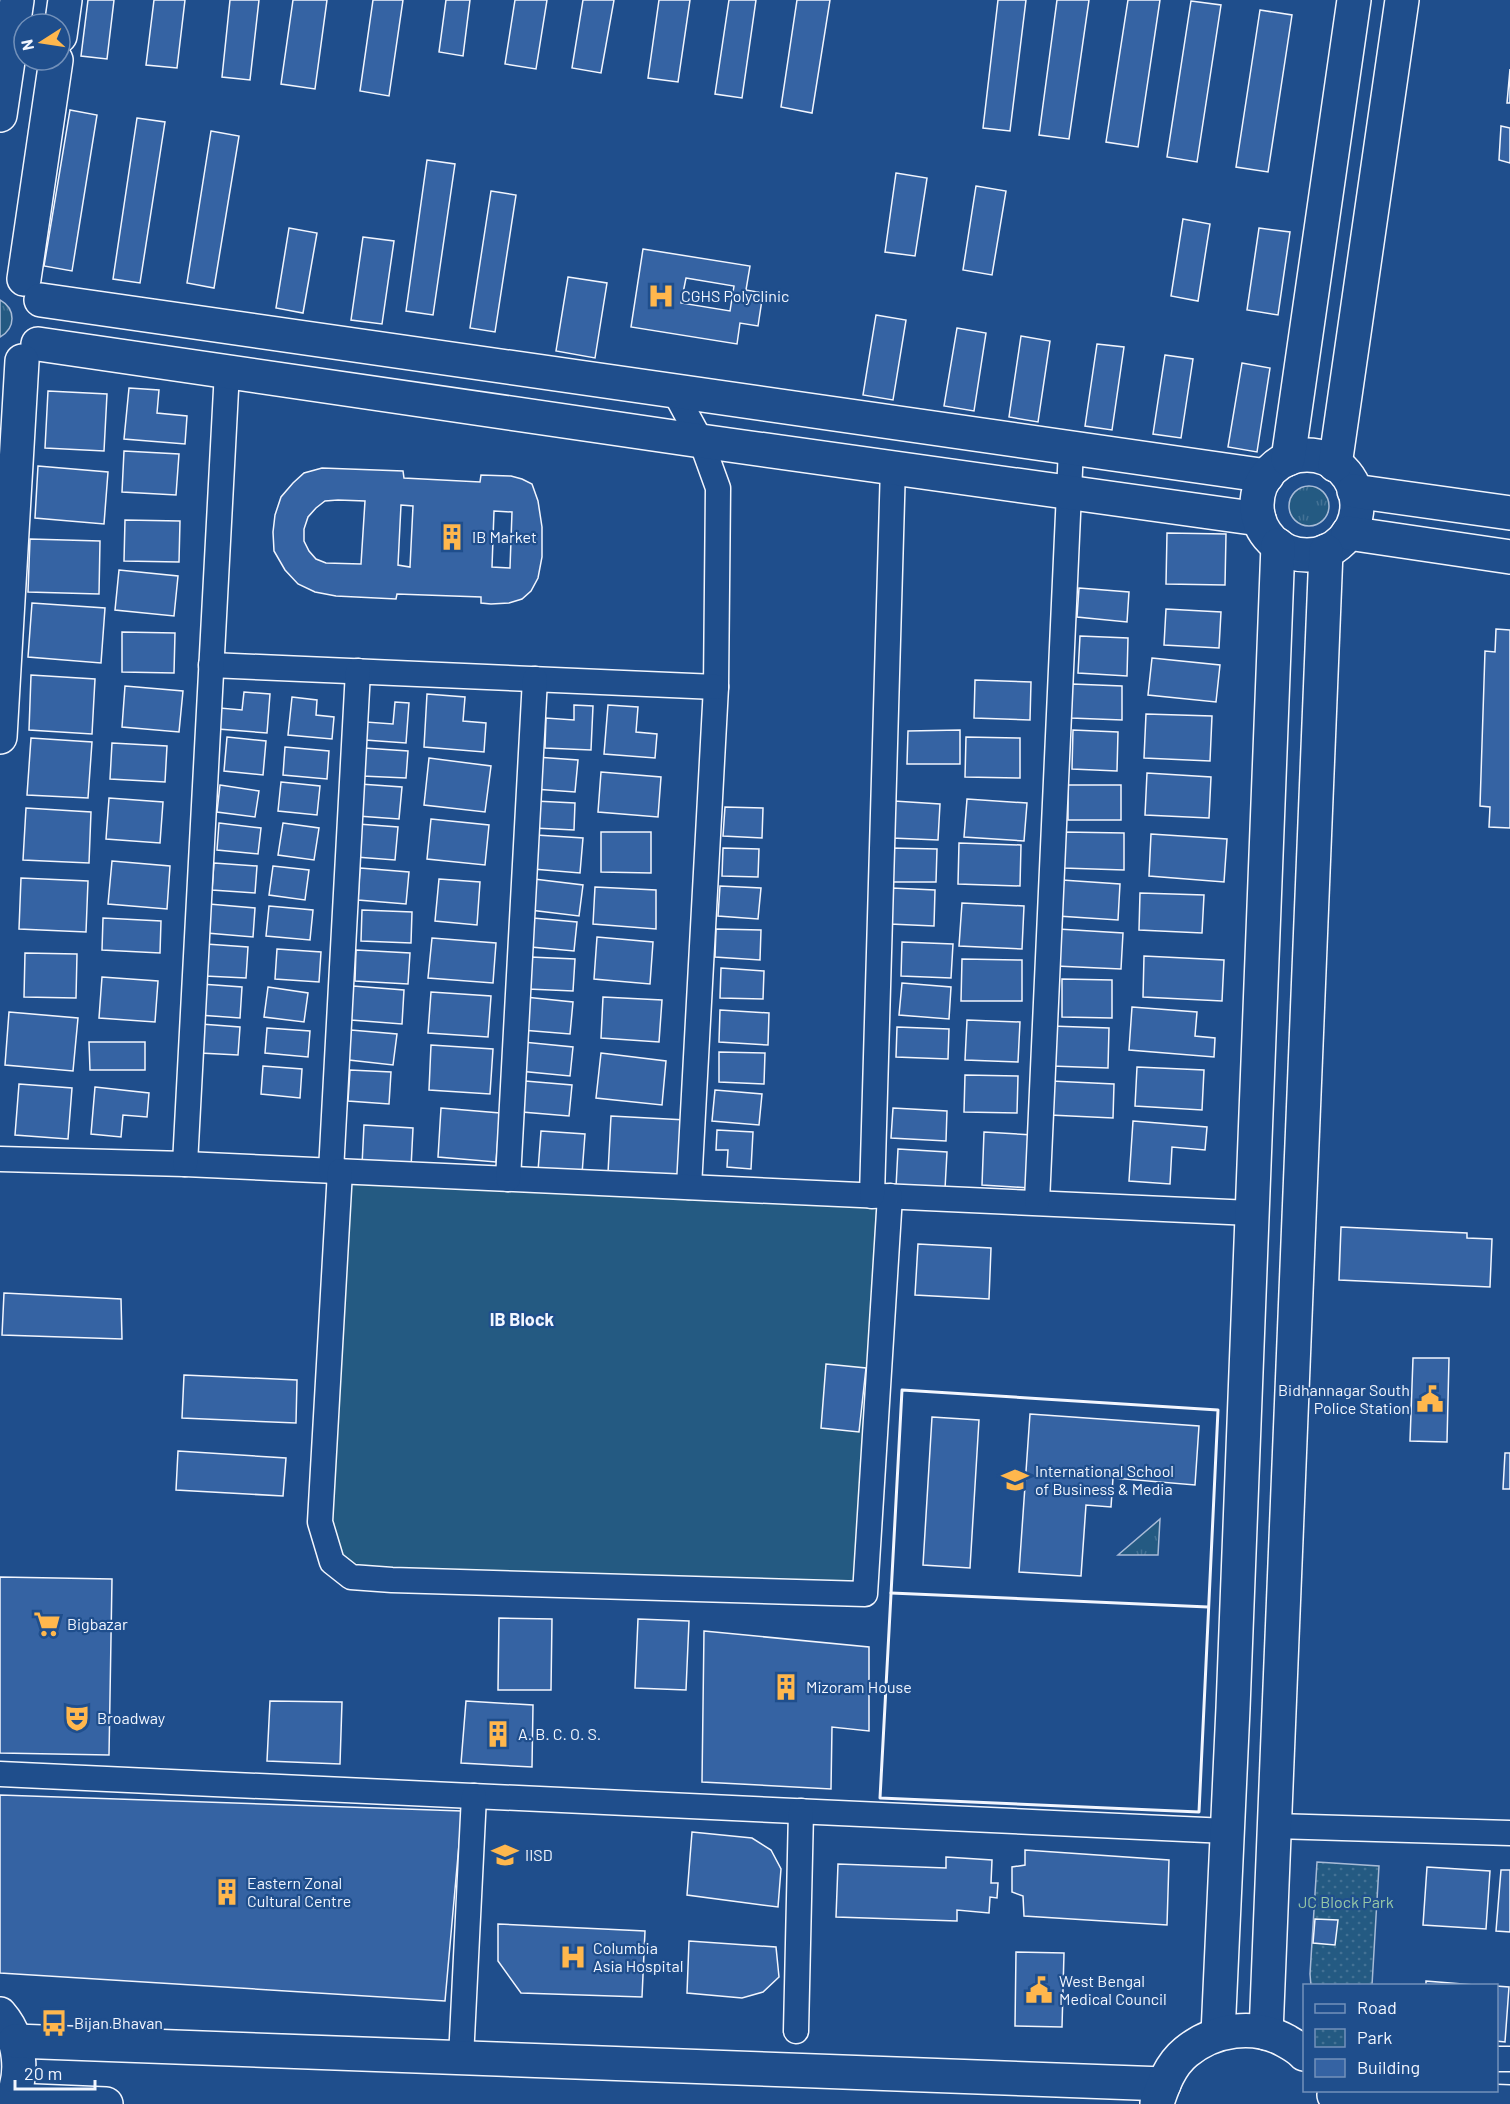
<svg xmlns="http://www.w3.org/2000/svg" width="1510" height="2104" font-family="Barlow,sans-serif">
<style>
.grass{fill:url(#grass-tufts);stroke:#a8bbd7;stroke-width:1.5}
.park{fill:url(#park-dots);stroke:#a8bbd7;stroke-width:1.5}
.garden{fill:#245a82;stroke:#a8bbd7;stroke-width:1.5}
.building{fill:#3563a3;stroke:#f2f6ff;stroke-width:1.5;fill-rule:evenodd}
.lines{fill:none;stroke-linecap:round;stroke-linejoin:round}
.street-casing{stroke:#f2f6ff;stroke-width:27}
.secondary-casing{stroke:#f2f6ff;stroke-width:36}
.street{stroke:#1f4e8c;stroke-width:24}
.secondary{stroke:#1f4e8c;stroke-width:33}
.wall{stroke:#f2f6ff;stroke-width:3}
.labels{text-anchor:middle;stroke-width:4.5;stroke-linejoin:round;paint-order:stroke}
.poi-label{font-size:16px;fill:#f2f6ff;stroke:#1f4e8c;text-anchor:start}
.park-label{font-size:16px;fill:#97c8a6;stroke:#1f4e8c}
.neighbourhood-label{font-size:18px;font-weight:bold;fill:#f2f6ff;stroke:#1f4e8c}
</style>
<defs>
<pattern id="grass-tufts" width="24" height="20" patternUnits="userSpaceOnUse" patternTransform="scale(1.5)"><rect width="24" height="20" fill="#245a82"/><path d="M3 7l-1-3M5 7V3M7 7l1-3M15 17l-1-3M17 17v-4M19 17l1-3" fill="none" stroke="#447295"/></pattern>
<pattern id="park-dots" width="8" height="8" patternUnits="userSpaceOnUse" patternTransform="scale(1.5)"><rect width="8" height="8" fill="#245a82"/><path d="M2 2h.1M6 6h.1" fill="none" stroke="#447295" stroke-width="1.8" stroke-linecap="round"/></pattern>
</defs>
<rect width="100%" height="100%" fill="#1f4e8c"/>
<g class="grass">
<path d="M0 300C16 309 16 328 0 337Z"/>
<circle cx="1309" cy="506" r="20"/>
<polygon points="1160,1519 1158,1555 1118,1555"/>
</g>
<polygon class="park" points="1317,1862 1379,1866 1372,1985 1311,1986 1310,1974"/>
<polygon class="garden" points="342,1177 877,1205 857,1585 358,1567 340,1555 329,1520"/>
<g class="building">
<polygon points="88,0 114,0 107,59 81,56"/>
<polygon points="154,0 185,0 177,68 146,65"/>
<polygon points="230,0 259,0 250,80 222,77"/>
<polygon points="293,0 327,0 315,89 281,84"/>
<polygon points="373,0 403,0 389,96 360,91"/>
<polygon points="446,0 470,0 463,56 439,52"/>
<polygon points="515,0 547,0 536,69 505,64"/>
<polygon points="583,0 614,0 601,73 572,68"/>
<polygon points="659,0 690,0 678,82 648,78"/>
<polygon points="729,0 756,0 742,98 715,94"/>
<polygon points="797,0 830,0 812,113 781,107"/>
<polygon points="998,0 1026,0 1010,131 983,128"/>
<polygon points="1057,0 1089,0 1069,139 1039,135"/>
<polygon points="1128,0 1160,0 1138,147 1106,142"/>
<polygon points="1191,1 1221,5 1197,162 1167,157"/>
<polygon points="1260,10 1292,15 1268,172 1236,167"/>
<polygon points="1510,69 1510,103 1507,103"/>
<polygon points="70,110 97,115 72,271 44,266"/>
<polygon points="137,118 165,122 140,283 113,279"/>
<polygon points="1501,126 1510,128 1510,163 1499,160"/>
<polygon points="211,131 239,136 214,288 187,283"/>
<polygon points="427,160 455,164 433,315 406,311"/>
<polygon points="896,173 927,178 915,256 885,252"/>
<polygon points="976,186 1006,191 992,275 963,270"/>
<polygon points="491,191 516,195 495,332 470,328"/>
<polygon points="1183,219 1210,224 1198,301 1171,296"/>
<polygon points="289,228 317,233 303,313 276,308"/>
<polygon points="1259,228 1290,232 1278,315 1247,310"/>
<polygon points="363,237 394,241 382,324 351,320"/>
<path d="M643 249 750 266 746 290 763 293 758 326 740 323 737 344 631 327ZM686 278 734 286 730 311 681 303Z"/>
<polygon points="568,277 607,283 595,358 556,351"/>
<polygon points="876,315 906,320 893,400 863,395"/>
<polygon points="957,328 986,333 974,411 944,406"/>
<polygon points="1021,336 1050,341 1038,422 1009,417"/>
<polygon points="1097,344 1124,347 1112,430 1085,426"/>
<polygon points="1165,355 1193,359 1181,438 1153,434"/>
<polygon points="1242,363 1270,368 1257,452 1228,447"/>
<polygon points="129,388 159,390 157,413 187,416 185,444 124,439"/>
<polygon points="48,391 107,394 104,451 45,448"/>
<polygon points="124,451 179,454 176,495 122,492"/>
<polygon points="38,466 108,472 104,524 35,518"/>
<path d="M322 468 403 471 404 478 480 482 481 475 511 476 522 479 532 484 538 501 542 527V557L538 578 531 591 522 599 509 603 491 604 481 603V597L397 594 396 599 336 596 315 592 298 584 285 570 274 551 273 532 275 515 281 497 293 483 304 473ZM338 500 365 501 361 564 326 563 316 559 309 551 304 541V529L308 517 316 508 325 501ZM401 505 413 506 410 567 398 565ZM494 511 512 512 510 568 492 567Z"/>
<polygon points="125,520 180,521 179,562 124,561"/>
<polygon points="1167,533 1226,534 1225,585 1166,584"/>
<polygon points="30,539 100,541 99,594 28,592"/>
<polygon points="119,570 178,576 174,616 115,610"/>
<polygon points="1079,588 1129,592 1127,622 1077,617"/>
<polygon points="32,603 105,608 101,663 28,657"/>
<polygon points="1166,609 1221,612 1219,648 1164,645"/>
<polygon points="1496,629 1510,630 1510,828 1489,827 1490,807 1480,806 1485,651 1495,652"/>
<polygon points="122,632 175,633 174,673 122,672"/>
<polygon points="1080,636 1128,638 1127,676 1078,673"/>
<polygon points="1152,658 1220,665 1216,702 1148,695"/>
<polygon points="31,675 95,679 92,734 29,730"/>
<polygon points="975,680 1031,682 1030,720 974,718"/>
<polygon points="1072,684 1122,686 1122,720 1071,718"/>
<polygon points="125,686 183,691 179,732 122,727"/>
<polygon points="244,692 270,694 267,733 218,729 220,708 242,710"/>
<polygon points="427,694 465,697 463,721 486,723 484,752 424,747"/>
<polygon points="292,697 317,700 316,715 334,717 332,739 288,735"/>
<polygon points="395,702 409,703 406,743 365,740 366,722 393,724"/>
<polygon points="574,705 593,706 591,750 545,748 546,718 574,720"/>
<polygon points="608,705 638,707 636,732 657,734 655,758 604,754"/>
<polygon points="1146,714 1212,716 1210,761 1144,758"/>
<polygon points="960,730 960,764 907,764 908,731"/>
<polygon points="1073,730 1118,732 1117,771 1072,769"/>
<polygon points="227,737 266,741 263,775 224,771"/>
<polygon points="966,737 1020,738 1020,778 965,777"/>
<polygon points="31,738 92,742 88,798 27,795"/>
<polygon points="112,743 167,746 165,782 110,779"/>
<polygon points="285,747 329,751 327,779 283,775"/>
<polygon points="364,748 408,751 406,778 362,776"/>
<polygon points="536,757 578,760 575,792 534,789"/>
<polygon points="429,758 491,766 485,812 424,805"/>
<polygon points="601,772 661,777 658,817 598,812"/>
<polygon points="1147,773 1211,777 1209,818 1145,815"/>
<polygon points="281,782 320,786 317,815 278,811"/>
<polygon points="360,784 402,787 399,819 358,816"/>
<polygon points="220,785 259,791 255,817 217,812"/>
<rect x="1068" y="785" width="53" height="35"/>
<polygon points="109,798 163,802 160,843 106,839"/>
<polygon points="967,799 1027,803 1024,841 964,837"/>
<polygon points="535,801 575,803 574,830 534,828"/>
<polygon points="894,801 940,804 938,840 892,838"/>
<polygon points="725,807 763,808 762,838 723,836"/>
<polygon points="26,808 91,812 89,863 23,860"/>
<polygon points="431,819 489,825 485,865 427,859"/>
<polygon points="219,823 261,828 258,854 217,850"/>
<polygon points="283,823 319,828 314,860 278,855"/>
<polygon points="358,824 398,827 395,860 356,857"/>
<polygon points="601,832 651,832 651,873 601,872"/>
<polygon points="1064,832 1124,833 1124,870 1063,868"/>
<polygon points="1151,834 1227,839 1224,882 1149,876"/>
<polygon points="536,835 583,838 580,873 533,869"/>
<polygon points="959,843 1021,845 1020,886 958,884"/>
<polygon points="723,848 759,849 758,877 722,876"/>
<polygon points="891,848 937,849 936,882 890,882"/>
<polygon points="112,861 170,866 167,909 108,904"/>
<polygon points="214,863 257,866 255,893 212,890"/>
<polygon points="273,866 309,870 305,900 269,895"/>
<polygon points="360,868 409,872 406,904 358,900"/>
<polygon points="21,878 88,881 86,932 19,929"/>
<polygon points="439,879 480,882 477,925 435,921"/>
<polygon points="534,879 583,885 579,916 530,910"/>
<polygon points="1062,880 1120,884 1118,920 1058,916"/>
<polygon points="720,886 761,888 758,919 718,916"/>
<polygon points="595,887 656,890 656,929 593,924"/>
<polygon points="892,888 935,890 934,926 890,924"/>
<polygon points="1140,893 1204,895 1202,933 1139,930"/>
<polygon points="962,903 1024,906 1022,949 959,946"/>
<polygon points="209,904 255,908 253,937 207,933"/>
<polygon points="269,906 313,910 310,940 266,936"/>
<polygon points="362,910 412,912 411,943 361,941"/>
<polygon points="103,918 161,921 160,953 102,950"/>
<polygon points="533,918 577,922 574,951 531,947"/>
<polygon points="716,929 761,930 760,960 715,957"/>
<polygon points="1058,929 1123,933 1121,969 1056,966"/>
<polygon points="597,937 653,942 650,984 594,979"/>
<polygon points="432,938 496,943 493,983 428,978"/>
<polygon points="902,942 953,944 951,978 901,976"/>
<polygon points="206,944 248,947 246,978 205,976"/>
<polygon points="277,949 321,952 319,982 275,979"/>
<polygon points="356,950 410,953 408,984 355,981"/>
<polygon points="25,953 77,954 76,998 24,997"/>
<polygon points="1144,956 1224,960 1222,1001 1143,997"/>
<polygon points="530,957 575,959 573,991 528,989"/>
<polygon points="962,959 1022,960 1022,1001 961,1001"/>
<polygon points="721,968 764,971 763,999 720,998"/>
<polygon points="102,977 158,981 155,1022 99,1018"/>
<polygon points="1062,979 1112,980 1112,1018 1062,1017"/>
<polygon points="902,983 951,987 949,1019 899,1015"/>
<polygon points="201,984 242,987 240,1018 199,1015"/>
<polygon points="353,986 404,990 402,1024 351,1020"/>
<polygon points="268,987 308,993 304,1022 264,1017"/>
<polygon points="431,992 491,996 488,1037 428,1033"/>
<polygon points="525,997 573,1002 570,1034 522,1030"/>
<polygon points="603,997 662,1000 659,1042 601,1038"/>
<polygon points="1132,1007 1197,1012 1195,1036 1215,1038 1214,1057 1129,1050"/>
<polygon points="720,1010 769,1013 768,1045 719,1042"/>
<polygon points="9,1012 78,1018 73,1071 5,1065"/>
<polygon points="967,1020 1020,1022 1018,1062 965,1060"/>
<polygon points="201,1024 240,1027 238,1055 200,1053"/>
<polygon points="1051,1026 1109,1028 1108,1068 1051,1066"/>
<polygon points="897,1027 949,1029 948,1059 896,1057"/>
<polygon points="267,1028 310,1031 308,1057 265,1053"/>
<polygon points="351,1030 397,1034 393,1065 349,1060"/>
<polygon points="89,1042 145,1042 145,1070 90,1070"/>
<polygon points="523,1042 573,1047 570,1076 519,1071"/>
<polygon points="431,1045 493,1049 490,1094 429,1090"/>
<polygon points="719,1052 765,1053 764,1084 719,1082"/>
<polygon points="601,1053 666,1061 662,1105 596,1098"/>
<polygon points="263,1066 302,1069 300,1098 261,1094"/>
<polygon points="1137,1067 1204,1070 1202,1110 1135,1106"/>
<polygon points="350,1070 391,1072 389,1104 348,1101"/>
<polygon points="965,1075 1018,1076 1017,1113 964,1112"/>
<polygon points="525,1081 572,1085 569,1116 522,1112"/>
<polygon points="1051,1081 1114,1084 1113,1118 1050,1115"/>
<polygon points="19,1084 72,1088 68,1139 15,1135"/>
<polygon points="95,1087 149,1093 147,1117 123,1115 121,1137 91,1134"/>
<polygon points="715,1090 762,1094 759,1125 712,1121"/>
<polygon points="441,1108 500,1113 496,1162 438,1157"/>
<polygon points="893,1108 947,1111 946,1141 891,1138"/>
<polygon points="611,1116 686,1120 683,1177 608,1173"/>
<polygon points="1133,1121 1207,1127 1205,1150 1172,1147 1170,1184 1129,1181"/>
<polygon points="364,1125 413,1128 411,1168 362,1165"/>
<polygon points="717,1130 753,1132 751,1169 727,1167 728,1150 716,1150"/>
<polygon points="541,1131 585,1134 582,1174 538,1171"/>
<polygon points="984,1132 1033,1135 1030,1188 982,1185"/>
<polygon points="898,1149 947,1152 945,1189 896,1187"/>
<polygon points="1341,1227 1467,1233 1467,1238 1492,1239 1490,1287 1339,1280"/>
<polygon points="918,1244 991,1248 989,1299 915,1295"/>
<polygon points="4,1293 121,1299 122,1339 2,1335"/>
<polygon points="1413,1358 1449,1358 1447,1442 1410,1441"/>
<polygon points="826,1364 866,1368 859,1432 821,1428"/>
<polygon points="184,1375 297,1380 296,1423 182,1418"/>
<polygon points="1030,1414 1199,1426 1195,1485 1113,1478 1111,1507 1086,1505 1081,1576 1019,1572"/>
<polygon points="932,1417 979,1420 970,1568 923,1565"/>
<polygon points="178,1451 286,1458 283,1496 176,1490"/>
<polygon points="1505,1453 1510,1453 1510,1489 1503,1489"/>
<polygon points="0,1577 112,1579 109,1755 0,1753"/>
<polygon points="499,1618 552,1619 551,1690 498,1690"/>
<polygon points="638,1619 689,1621 686,1690 635,1688"/>
<polygon points="704,1631 869,1647 869,1731 832,1727 831,1789 702,1782"/>
<polygon points="270,1701 342,1702 340,1764 267,1761"/>
<polygon points="466,1701 533,1705 532,1767 461,1763"/>
<polygon points="0,1795 462,1811 445,2001 0,1973"/>
<polygon points="692,1832 752,1838 771,1850 781,1869 778,1907 687,1895"/>
<polygon points="1025,1850 1169,1860 1167,1925 1024,1916 1023,1896 1012,1892 1012,1867 1025,1865"/>
<polygon points="946,1857 992,1860 991,1883 998,1883 997,1898 990,1897 989,1913 957,1910 957,1921 836,1917 838,1864 946,1868"/>
<polygon points="1427,1867 1490,1871 1486,1929 1423,1925"/>
<polygon points="1501,1870 1510,1870 1510,1932 1496,1931"/>
<polygon points="1315,1919 1338,1920 1335,1945 1313,1943"/>
<polygon points="498,1924 645,1931 642,1997 521,1993 498,1961"/>
<polygon points="689,1941 776,1947 779,1977 763,1992 742,1998 687,1993"/>
<polygon points="1016,1952 1064,1953 1062,2027 1015,2026"/>
<polygon points="1426,1981 1487,1986 1426,1986"/>
<polygon points="1496,1986 1509,1987 1505,2042 1496,2041"/>
</g>
<g class="lines">
<defs>
<g id="street">
<polyline points="674,391 701,441 718,488 716,687 689,1187"/>
<polyline points="211,665 716,687"/>
<polyline points="0,1159 185,1164 1251,1213"/>
<polyline points="185,1164 227,371"/>
<polyline points="331,1171 358,671"/>
<polyline points="340,1171 320,1522 332,1562 351,1577 392,1580 865,1594 890,1196"/>
<polyline points="508,1179 535,679"/>
<polyline points="872,1196 893,466"/>
<polyline points="1037,1202 1071,448"/>
<polyline points="0,1774 1227,1831"/>
<polyline points="1275,1826 1510,1833"/>
<polyline points="796,2031 801,1811"/>
<polyline points="461,2058 474,1796"/>
<polyline points="1496,2059 1510,2059"/>
</g>
<g id="secondary">
<polyline points="60,36 65,0"/>
<polyline points="0,115 17,0"/>
<polyline points="24,279 56,60"/>
<polyline points="41,300 1267,476"/>
<polyline points="38,344 701,441 1259,519"/>
<circle cx="1307" cy="505" r="50"/>
<polyline points="1288,459 1354,0"/>
<polyline points="1335,465 1402,0"/>
<polyline points="1354,491 1510,513"/>
<polyline points="1348,533 1510,557"/>
<polyline points="0,737 22,361"/>
<path d="M0 2014C21 2038 25 2077 9 2104"/>
<polyline points="1266,2033 1326,551"/>
<polyline points="1218,2034 1233,1708 1278,545"/>
<polyline points="15,2041 1164,2084"/>
<polyline points="1334,2095 1510,2102"/>
<polyline points="11,2100 106,2104"/>
<path d="M1157 2103C1163 2085 1170 2065 1186 2052 1214 2029 1254 2023 1286 2041 1293 2045 1299 2048 1304 2054"/>
</g>
</defs>
<use href="#street" class="street-casing"/>
<use href="#secondary" class="secondary-casing"/>
<use href="#street" class="street"/>
<use href="#secondary" class="secondary"/>
<g class="wall">
<polygon points="902,1390 1218,1410 1199,1812 880,1798"/>
<polyline points="891,1593 1208,1607"/>
</g>
</g>
<defs>
<symbol id="hospital-bare" viewBox="-9 -9 18 18"><path d="M-5-5h3v3.5h4V-5h3V5h-3V1.5h-4V5h-3Z" fill="#ffb74d" stroke="#1f4e8c" stroke-width="2.5" paint-order="stroke"/></symbol>
<symbol id="building-bare" viewBox="-9 -9 18 18"><path d="M-4-6H4V6H1V3H-1V6H-4ZM-2.5-4.3h1.7v1.8h-1.7ZM.8-4.3h1.7v1.8H.8ZM-2.5-1h1.7V.8h-1.7ZM.8-1h1.7V.8H.8Z" fill="#ffb74d" stroke="#1f4e8c" stroke-width="2.5" paint-order="stroke"/></symbol>
<symbol id="civic-bare" viewBox="-9 -9 18 18"><path d="M-.6-6.5H3V-4.5H.6V-3L4-1V1h2V6H-6V1h2V-1L-.6-3ZM-1.2 2.5V6h2.4V2.5Z" fill="#ffb74d" stroke="#1f4e8c" stroke-width="2.5" paint-order="stroke"/></symbol>
<symbol id="university-bare" viewBox="-9 -9 18 18"><path d="M0-5L7-2L0 1L-7-2ZM-4 1L0 2.5L4 1V4Q0 6-4 4Z" fill="#ffb74d" stroke="#1f4e8c" stroke-width="2.5" paint-order="stroke"/></symbol>
<symbol id="supermarket-bare" viewBox="-9 -9 18 18"><path d="M-6-5.5h2.5l.6 2H6L4.5 2H-2.5L-4.4-4H-6ZM-1.5 3.2a1.3 1.3 0 1 0 .1 0ZM3 3.2a1.3 1.3 0 1 0 .1 0Z" fill="#ffb74d" stroke="#1f4e8c" stroke-width="2.5" paint-order="stroke"/></symbol>
<symbol id="theatre-bare" viewBox="-9 -9 18 18"><path d="M-5-5.5Q0-4 5-5.5V0Q5 5 0 6Q-5 5-5 0ZM-3.3-2.5H-1v1.5H-3.3ZM1-2.5H3.3v1.5H1ZM-2.8 1Q0 5.5 2.8 1Z" fill="#ffb74d" stroke="#1f4e8c" stroke-width="2.5" paint-order="stroke"/></symbol>
<symbol id="bus-bare" viewBox="-9 -9 18 18"><path d="M-5-6H5V4H4V6H2V4H-2V6H-4V4H-5ZM-3.5-4V0h7V-4ZM-3.5 1.2v1.5H-2V1.2ZM2 1.2v1.5H3.5V1.2Z" fill="#ffb74d" stroke="#1f4e8c" stroke-width="2.5" paint-order="stroke"/></symbol>
</defs>
<g fill-rule="evenodd">
<use href="#hospital-bare" x="642" y="277" width="38" height="38"/>
<use href="#building-bare" x="433" y="518" width="38" height="38"/>
<use href="#civic-bare" x="1411" y="1380" width="38" height="38"/>
<use href="#university-bare" x="996" y="1461" width="38" height="38"/>
<use href="#supermarket-bare" x="28" y="1605" width="38" height="38"/>
<use href="#building-bare" x="767" y="1668" width="38" height="38"/>
<use href="#theatre-bare" x="58" y="1699" width="38" height="38"/>
<use href="#building-bare" x="479" y="1715" width="38" height="38"/>
<use href="#university-bare" x="486" y="1836" width="38" height="38"/>
<use href="#building-bare" x="208" y="1873" width="38" height="38"/>
<use href="#hospital-bare" x="554" y="1938" width="38" height="38"/>
<use href="#civic-bare" x="1020" y="1971" width="38" height="38"/>
<use href="#bus-bare" x="35" y="2004" width="38" height="38"/>
</g>
<g class="labels">
<g class="poi-label">
<text x="681" y="302">CGHS Polyclinic</text>
<text x="472" y="543">IB Market</text>
<text x="1410" y="1396" text-anchor="end">Bidhannagar South<tspan x="1410" dy="18">Police Station</tspan></text>
<text x="1035" y="1477">International School<tspan x="1035" dy="18">of Business &amp; Media</tspan></text>
<text x="67" y="1630">Bigbazar</text>
<text x="806" y="1693">Mizoram House</text>
<text x="97" y="1724">Broadway</text>
<text x="518" y="1740">A. B. C. O. S.</text>
<text x="525" y="1861">IISD</text>
<text x="247" y="1889">Eastern Zonal<tspan x="247" dy="18">Cultural Centre</tspan></text>
<text x="593" y="1954">Columbia<tspan x="593" dy="18">Asia Hospital</tspan></text>
<text x="1059" y="1987">West Bengal<tspan x="1059" dy="18">Medical Council</tspan></text>
<text x="74" y="2029">Bijan Bhavan</text>
</g>
<g class="park-label">
<text x="1346" y="1908">JC Block Park</text>
</g>
<g class="neighbourhood-label">
<text x="522" y="1326">IB Block</text>
</g>
</g>
<rect x="1303" y="1984" width="195" height="108" fill="#1f4e8c" stroke="#7391ba" stroke-width="1.5"/>
<rect x="1315" y="2004" width="30" height="9" fill="#1f4e8c" stroke="#7391ba" stroke-width="1.5"/>
<text x="1357" y="2014" font-size="18" fill="#f2f6ff">Road</text>
<rect x="1315" y="2029" width="30" height="18" fill="url(#park-dots)" stroke="#7391ba" stroke-width="1.5"/>
<text x="1357" y="2044" font-size="18" fill="#f2f6ff">Park</text>
<rect x="1315" y="2059" width="30" height="18" fill="#3563a3" stroke="#7391ba" stroke-width="1.5"/>
<text x="1357" y="2074" font-size="18" fill="#f2f6ff">Building</text>
<g transform="translate(42 42) rotate(258)"><circle r="28" fill="#1f4e8c" stroke="#7391ba" stroke-width="1.5"/>
<path d="M0-4.5L10 22L0 15L-10 22Z" fill="#ffb74d"/>
<text y="-9" font-size="16" font-weight="bold" text-anchor="middle" fill="#f2f6ff">N</text>
</g>
<path d="M15 2080v9h80v-9" fill="none" stroke="#f2f6ff" stroke-width="3"/>
<text x="24" y="2080" font-size="18" fill="#f2f6ff" stroke="#1f4e8c" stroke-width="4.5" paint-order="stroke">20 m</text>
</svg>
